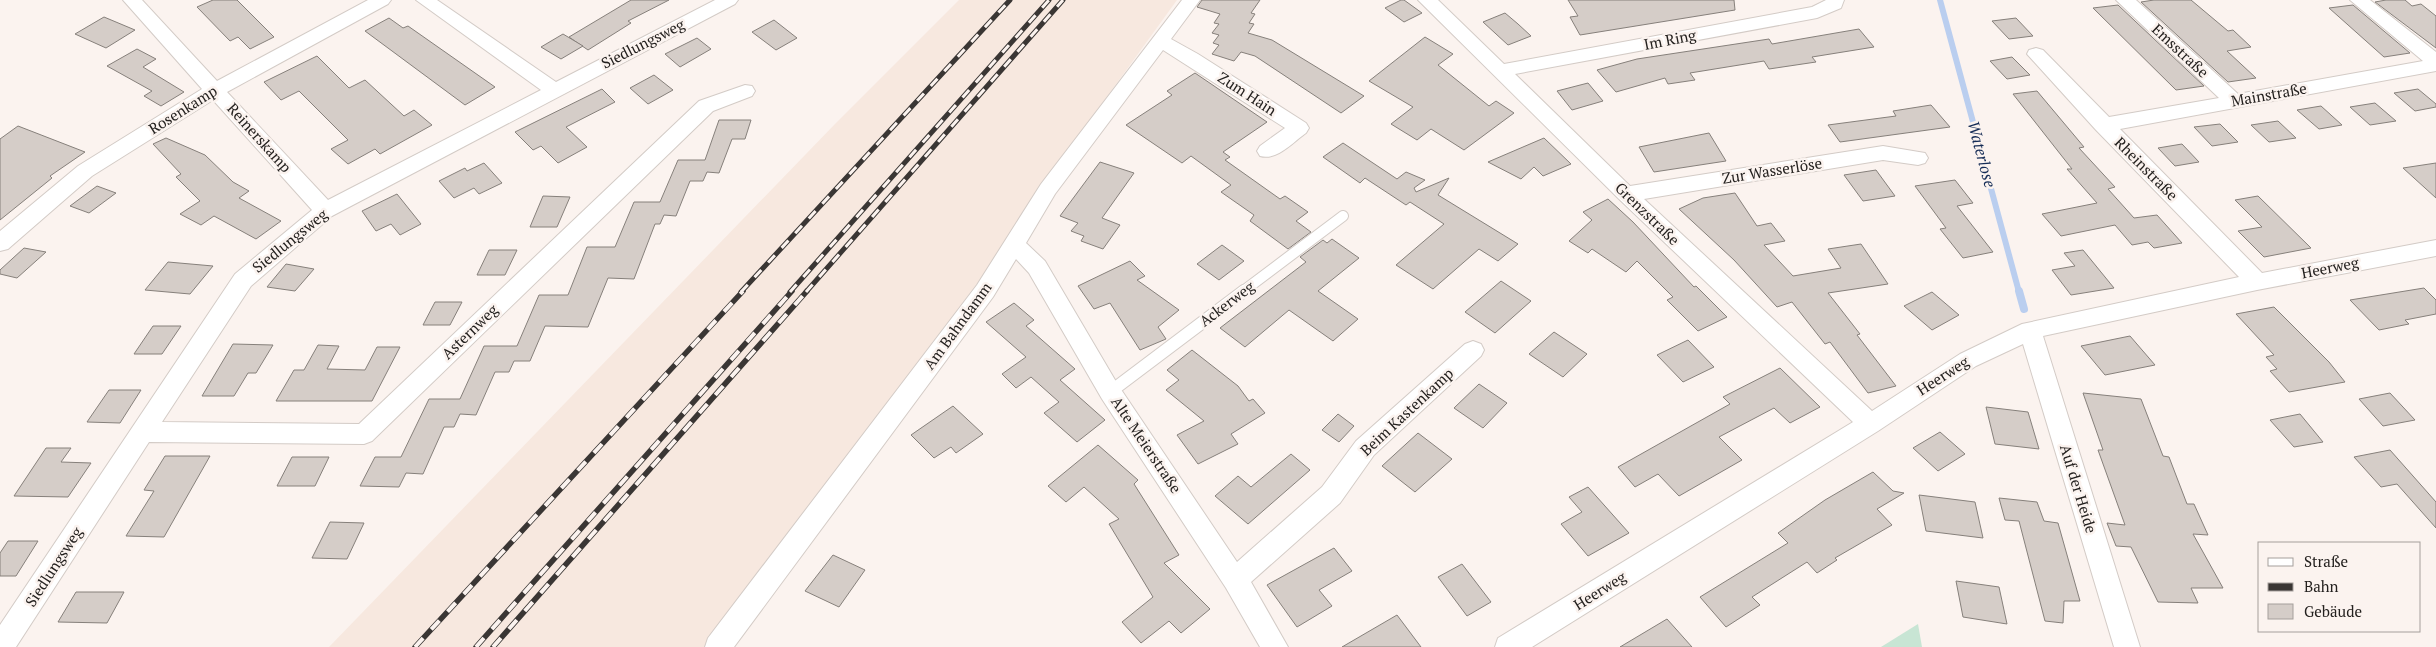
<svg xmlns="http://www.w3.org/2000/svg" width="2436" height="647" font-family="'PT Serif',serif">
<style>
.built{fill:#f7e8df}
.green{fill:#c8e5d4}
.lines{fill:none;stroke-linecap:round;stroke-linejoin:round}
.stream-far1{stroke:#baceef;stroke-width:6}
.stream{stroke:#baceef;stroke-width:8}
.building{fill:#d5cdc8;stroke:#86807b}
.service-far1-casing{stroke:#d3cbc6;stroke-width:12}
.service-casing{stroke:#d3cbc6;stroke-width:14}
.minor-casing{stroke:#d3cbc6;stroke-width:2}
.service-far1{stroke:#fff;stroke-width:10}
.service{stroke:#fff;stroke-width:12}
.minor{fill:#fff;fill-rule:evenodd}
.rail-far1-casing{stroke:#3a3634;stroke-width:5}
.rail-casing{stroke:#3a3634;stroke-width:5.5}
.rail-far1{stroke:#fbf3ef;stroke-width:3;stroke-dasharray:10;stroke-linecap:butt}
.rail{stroke:#fbf3ef;stroke-width:4;stroke-dasharray:12;stroke-linecap:butt}
.labels{text-anchor:middle;stroke-width:5;stroke-linejoin:round;paint-order:stroke}
.street-label{font-size:15px;fill:#24211f;stroke:#fbf3ef}
.water-label{font-size:16px;font-style:italic;fill:#142b55;stroke:#fbf3ef}
</style>
<rect width="100%" height="100%" fill="#fbf3ef"/>
<polygon class="built" points="959,0 1177,0 1088,123 1038,188 993,263 706,647 329,647 834,125"/>
<polygon class="green" points="1918,624 1922,647 1881,647"/>
<g class="lines">
<polyline class="stream-far1" points="1940,0 2019,292"/>
<polyline class="stream" points="2019,291 2024,309"/>
</g>
<g class="building">
<polygon points="213,0 237,0 274,37 250,49 238,37 230,41 197,7"/>
<polygon points="631,0 669,0 628,21 631,23 588,50 569,37"/>
<polygon points="1202,0 1260,0 1251,13 1255,14 1249,23 1254,24 1248,33 1272,40 1364,96 1341,113 1255,56 1241,52 1234,61 1212,54 1219,45 1213,43 1219,35 1212,33 1219,24 1214,23 1220,14 1197,7"/>
<polygon points="1401,0 1404,0 1422,13 1404,22 1385,8"/>
<polygon points="1568,0 1734,0 1735,10 1580,35 1570,17 1578,16"/>
<polygon points="2154,0 2191,0 2228,31 2233,30 2251,47 2227,51 2256,78 2228,82 2141,2"/>
<polygon points="2386,0 2405,0 2412,6 2421,4 2436,16 2436,48 2375,2"/>
<polygon points="2118,5 2204,86 2176,90 2093,8"/>
<polygon points="2353,5 2410,53 2384,57 2329,8"/>
<polygon points="1505,13 1518,24 1531,36 1508,45 1483,22"/>
<polygon points="104,17 135,30 106,48 75,34"/>
<polygon points="389,18 403,28 408,26 495,87 465,105 365,31"/>
<polygon points="2016,18 2033,36 2009,39 1992,21"/>
<polygon points="774,20 797,38 776,50 752,32"/>
<polygon points="1859,29 1874,47 1812,57 1816,62 1769,69 1764,61 1690,73 1695,80 1668,84 1665,78 1616,92 1597,70 1637,59 1769,39 1772,44"/>
<polygon points="563,34 583,46 561,59 541,47"/>
<polygon points="1425,37 1453,54 1438,65 1489,106 1496,101 1514,113 1464,150 1431,129 1417,140 1391,124 1413,107 1369,81"/>
<polygon points="697,38 711,49 680,67 665,54"/>
<polygon points="137,49 156,59 143,67 184,92 161,106 144,96 152,91 107,66"/>
<polygon points="317,56 349,88 365,80 404,116 414,110 432,125 380,154 375,149 348,164 331,149 348,140 299,91 281,100 264,82"/>
<polygon points="2012,57 2030,75 2007,79 1990,61"/>
<polygon points="1195,73 1267,122 1223,152 1230,157 1225,160 1280,199 1285,196 1308,212 1296,221 1311,232 1288,249 1250,221 1254,215 1221,192 1231,185 1191,156 1182,163 1126,125 1172,95 1167,91"/>
<polygon points="654,75 673,90 648,104 630,88"/>
<polygon points="1588,83 1603,101 1572,110 1557,91"/>
<polygon points="602,89 615,102 566,127 587,147 558,163 541,146 533,150 515,132"/>
<polygon points="2418,89 2436,104 2436,107 2415,111 2394,93"/>
<polygon points="2037,91 2084,147 2079,148 2115,187 2108,189 2134,218 2157,215 2182,243 2154,248 2148,242 2132,245 2115,225 2061,236 2042,214 2097,203 2067,169 2072,169 2013,94"/>
<polygon points="2375,103 2396,121 2370,125 2350,107"/>
<polygon points="1931,105 1950,127 1840,142 1828,125 1896,116 1893,111"/>
<polygon points="2321,106 2342,125 2319,129 2297,110"/>
<polygon points="719,120 751,120 745,139 732,139 719,173 707,172 703,181 690,181 676,216 664,215 660,224 655,224 634,279 608,278 588,327 545,326 530,361 514,361 509,372 495,372 476,415 460,414 454,427 444,427 423,474 406,473 399,487 360,486 375,457 401,457 429,399 460,399 484,346 517,346 539,295 568,295 587,247 615,247 634,202 660,202 678,160 705,160"/>
<polygon points="2278,121 2296,138 2269,142 2251,125"/>
<polygon points="2220,124 2238,142 2212,146 2194,127"/>
<polygon points="18,126 85,152 50,176 52,178 0,220 0,139"/>
<polygon points="1709,133 1726,161 1654,172 1639,147"/>
<polygon points="166,138 205,155 233,182 249,191 239,198 281,221 256,239 214,216 201,225 180,214 200,201 176,177 181,174 153,144"/>
<polygon points="1544,138 1571,164 1543,176 1534,167 1521,179 1488,162"/>
<polygon points="1343,143 1397,179 1406,172 1425,180 1414,188 1416,192 1449,178 1438,195 1518,244 1498,261 1479,249 1433,289 1396,265 1444,224 1410,202 1406,205 1365,178 1360,183 1323,157"/>
<polygon points="2182,144 2199,162 2175,166 2158,148"/>
<polygon points="1100,162 1134,173 1102,218 1120,225 1103,249 1081,241 1084,236 1071,231 1078,223 1060,216"/>
<polygon points="484,163 502,183 479,194 474,188 454,198 439,181 465,168 467,171"/>
<polygon points="2436,163 2436,198 2403,168"/>
<polygon points="1876,170 1895,196 1863,201 1844,175"/>
<polygon points="1955,180 1973,203 1957,206 1993,252 1963,258 1940,229 1946,228 1915,186"/>
<polygon points="97,186 116,193 89,213 70,206"/>
<polygon points="1735,193 1757,226 1771,223 1785,241 1764,245 1793,276 1841,268 1828,249 1861,244 1888,284 1828,293 1860,334 1857,335 1896,386 1868,393 1830,342 1825,344 1792,302 1777,307 1734,260 1679,209 1703,198"/>
<polygon points="397,194 421,224 400,235 391,224 376,231 362,211"/>
<polygon points="543,196 570,197 557,227 530,227"/>
<polygon points="2258,196 2311,248 2264,257 2238,231 2262,227 2235,200"/>
<polygon points="1608,199 1633,222 1694,287 1696,286 1727,317 1698,331 1667,300 1673,297 1637,261 1626,272 1592,249 1588,253 1569,241 1592,220 1583,212"/>
<polygon points="1332,239 1359,258 1318,291 1358,319 1333,341 1289,310 1245,347 1220,328 1306,262 1300,257 1323,240 1327,243"/>
<polygon points="1222,245 1244,261 1219,280 1197,264"/>
<polygon points="24,248 46,252 17,278 0,274 0,270"/>
<polygon points="489,250 517,250 505,275 477,275"/>
<polygon points="2083,250 2114,288 2071,295 2052,270 2075,266 2064,253"/>
<polygon points="1130,261 1145,276 1137,280 1179,310 1158,327 1166,339 1140,350 1110,303 1094,309 1078,286"/>
<polygon points="168,262 213,266 190,294 145,290"/>
<polygon points="286,264 314,269 295,291 267,287"/>
<polygon points="1501,281 1531,301 1495,333 1465,312"/>
<polygon points="2424,288 2436,300 2436,314 2405,320 2409,324 2379,330 2350,300"/>
<polygon points="1932,292 1959,315 1932,330 1904,306"/>
<polygon points="435,302 462,302 450,325 423,325"/>
<polygon points="1014,303 1034,320 1026,326 1075,369 1060,380 1105,420 1077,442 1044,413 1059,402 1031,377 1016,388 1002,374 1026,357 986,322"/>
<polygon points="2274,307 2329,362 2345,382 2289,392 2270,371 2277,369 2266,357 2274,355 2236,314"/>
<polygon points="153,326 181,326 162,354 134,354"/>
<polygon points="1554,332 1587,354 1563,377 1529,354"/>
<polygon points="2130,336 2155,365 2105,375 2081,346"/>
<polygon points="1688,340 1714,367 1683,382 1657,355"/>
<polygon points="233,344 273,345 256,373 248,373 234,396 202,396"/>
<polygon points="318,345 339,346 327,369 365,370 377,347 400,347 372,401 276,401 294,370 304,370"/>
<polygon points="1192,350 1238,386 1249,401 1253,399 1265,413 1231,434 1238,444 1198,464 1177,435 1204,421 1166,390 1179,380 1167,370"/>
<polygon points="1780,368 1820,407 1790,423 1774,408 1719,437 1742,460 1679,496 1658,474 1635,487 1618,467 1730,404 1723,397"/>
<polygon points="1479,384 1507,403 1483,428 1454,408"/>
<polygon points="109,390 141,390 120,423 87,422"/>
<polygon points="2083,393 2141,399 2163,456 2169,457 2187,504 2194,504 2208,535 2193,534 2223,588 2191,588 2198,603 2158,602 2131,547 2116,546 2107,523 2125,525 2098,450 2103,450"/>
<polygon points="2390,393 2415,420 2383,426 2359,399"/>
<polygon points="953,406 983,434 956,453 951,447 934,458 911,435"/>
<polygon points="1986,407 2028,412 2039,449 1995,444"/>
<polygon points="1338,414 1354,426 1339,442 1322,430"/>
<polygon points="2300,414 2323,442 2294,447 2270,420"/>
<polygon points="1940,432 1965,454 1938,471 1913,448"/>
<polygon points="1418,433 1452,459 1415,492 1382,466"/>
<polygon points="1098,445 1138,480 1134,484 1179,555 1164,563 1210,609 1181,633 1169,621 1141,643 1122,622 1153,597 1109,524 1119,519 1084,487 1066,502 1048,486"/>
<polygon points="46,448 71,448 61,462 91,463 68,497 14,496"/>
<polygon points="2390,450 2436,502 2436,528 2397,484 2381,487 2354,457"/>
<polygon points="1291,454 1310,470 1248,524 1215,496 1238,476 1251,487"/>
<polygon points="165,456 210,456 164,537 126,536 154,491 144,490"/>
<polygon points="292,457 329,457 315,486 277,486"/>
<polygon points="1873,472 1893,491 1904,493 1877,509 1892,525 1835,558 1837,560 1817,573 1807,562 1752,597 1760,605 1726,627 1700,597 1788,543 1778,533 1825,500"/>
<polygon points="1588,487 1629,533 1588,556 1561,524 1582,512 1569,497"/>
<polygon points="1919,495 1975,502 1983,538 1926,531"/>
<polygon points="1999,498 2037,502 2044,521 2058,523 2080,601 2064,601 2063,623 2045,621 2019,521 2005,520"/>
<polygon points="330,522 364,523 347,559 312,558"/>
<polygon points="8,541 38,541 16,576 0,576 0,553"/>
<polygon points="1334,548 1352,571 1319,590 1332,606 1297,627 1267,585"/>
<polygon points="833,555 865,570 839,607 805,591"/>
<polygon points="1462,564 1491,602 1467,616 1438,577"/>
<polygon points="1956,581 1999,587 2007,624 1963,617"/>
<polygon points="76,592 124,592 107,623 58,622"/>
<polygon points="1397,615 1421,647 1342,647"/>
<polygon points="1667,619 1692,647 1620,647"/>
</g>
<g class="lines">
<defs>
<polyline id="service-far1" points="1242,292 1343,216"/>
<polyline id="service" points="1110,392 1244,291"/>
<g id="minor">
<polygon points="123,0 142,0 217,81 368,0 391,0 388,4 227,92 328,200 541,90 416,0 437,0 556,82 715,0 738,0 735,4 332,216 251,286 162,422 359,424 699,101 745,85 752,86 755,91 752,96 713,111 372,441 364,444 149,442 16,647 0,647 0,625 235,274 312,210 213,100 92,176 8,249 0,251 0,231 78,166 202,89"/>
<path d="M1182 0H1200L1171 39 1198 54 1306 123 1309 128 1306 133C1293 142 1277 161 1260 156L1257 151 1260 146 1285 128 1163 50 1055 194 1026 243 1045 261 1118 385 1237 562 1322 487 1356 441 1465 344 1473 341 1481 344 1484 350 1481 356 1374 455 1340 503 1251 582 1288 647H1260L1226 588 1102 399 1029 273 1016 259 993 297 734 647H705L708 638 977 285 1041 184Z"/>
<polygon points="1418,0 1438,0 1504,64 1812,7 1826,0 1844,0 1841,8 1817,18 1515,74 1630,186 1883,146 1925,153 1928,158 1925,163 1918,165 1883,160 1644,199 1872,411 1960,354 2022,324 2239,277 2096,130 2027,54 2029,50 2036,48 2043,50 2109,117 2219,98 2116,0 2136,0 2238,94 2423,61 2350,0 2370,0 2436,52 2436,71 2120,129 2262,273 2436,240 2436,256 2257,290 2043,336 2140,647 2114,647 2023,344 1976,366 1878,431 1532,647 1495,647 1498,638 1853,422 1619,199"/>
</g>
</defs>
<use href="#service-far1" class="service-far1-casing"/>
<use href="#service" class="service-casing"/>
<use href="#minor" class="minor-casing"/>
<use href="#service-far1" class="service-far1"/>
<use href="#service" class="service"/>
<use href="#minor" class="minor"/>
<defs>
<g id="rail-far1">
<polyline points="741,292 1010,0"/>
<polyline points="790,292 1049,0"/>
<polyline points="806,292 1063,0"/>
</g>
<g id="rail">
<polyline points="415,647 743,291"/>
<polyline points="476,647 792,291"/>
<polyline points="493,647 807,291"/>
</g>
</defs>
<use href="#rail-far1" class="rail-far1-casing"/>
<use href="#rail" class="rail-casing"/>
<use href="#rail-far1" class="rail-far1"/>
<use href="#rail" class="rail"/>
</g>
<g class="labels">
<g class="street-label">
<text transform="translate(1670 40) rotate(-11)" y="5">Im Ring</text>
<text transform="translate(643 44) rotate(-27)" y="5">Siedlungsweg</text>
<text transform="translate(2180 51) rotate(43)" y="5">Emsstraße</text>
<text transform="translate(1247 94) rotate(33)" y="5">Zum Hain</text>
<text transform="translate(2269 95) rotate(-10)" y="5">Mainstraße</text>
<text transform="translate(183 110) rotate(-32)" y="5">Rosenkamp</text>
<text transform="translate(259 138) rotate(48)" y="5">Reinerskamp</text>
<text transform="translate(2146 169) rotate(45)" y="5">Rheinstraße</text>
<text transform="translate(1772 171) rotate(-9)" y="5">Zur Wasserlöse</text>
<text transform="translate(1647 214) rotate(44)" y="5">Grenzstraße</text>
<text transform="translate(290 241) rotate(-39)" y="5">Siedlungsweg</text>
<text transform="translate(2330 268) rotate(-11)" y="5">Heerweg</text>
<text transform="translate(1227 304) rotate(-37)" y="5">Ackerweg</text>
<text transform="translate(958 326) rotate(-54)" y="5">Am Bahndamm</text>
<text transform="translate(470 332) rotate(-44)" y="5">Asternweg</text>
<text transform="translate(1943 376) rotate(-33)" y="5">Heerweg</text>
<text transform="translate(1407 412) rotate(-43)" y="5">Beim Kastenkamp</text>
<text transform="translate(1146 445) rotate(56)" y="5">Alte Meierstraße</text>
<text transform="translate(2078 489) rotate(73)" y="5">Auf der Heide</text>
<text transform="translate(54 567) rotate(-57)" y="5">Siedlungsweg</text>
<text transform="translate(1600 591) rotate(-32)" y="5">Heerweg</text>
</g>
<g class="water-label">
<text transform="translate(1982 154) rotate(75)" y="6">Waterlose</text>
</g>
</g>
<rect x="2258" y="542" width="162" height="90" fill="#fbf3ef" stroke="#a59f9c"/>
<rect x="2268" y="558" width="25" height="8" fill="#ffffff" stroke="#a59f9c"/>
<text x="2304" y="567" font-size="15" fill="#24211f">Straße</text>
<rect x="2268" y="583" width="25" height="8" fill="#3a3634" stroke="#a59f9c"/>
<text x="2304" y="592" font-size="15" fill="#24211f">Bahn</text>
<rect x="2268" y="604" width="25" height="15" fill="#d5cdc8" stroke="#a59f9c"/>
<text x="2304" y="617" font-size="15" fill="#24211f">Gebäude</text>
</svg>
